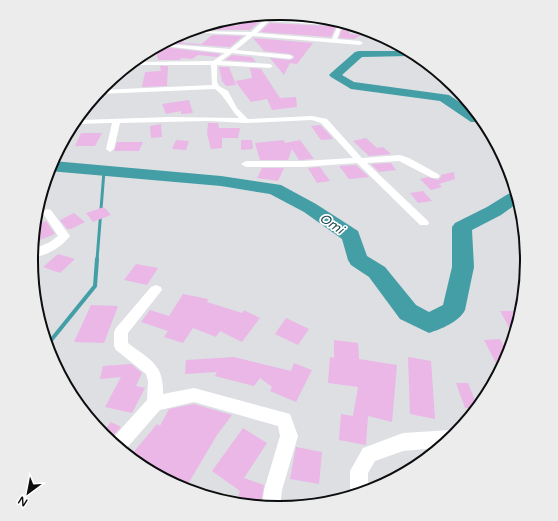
<svg xmlns="http://www.w3.org/2000/svg" width="558" height="521" font-family="'Varela Round',sans-serif">
<style>
.lines{fill:none;stroke-linecap:round;stroke-linejoin:round}
.stream-far1{stroke:#439ea6;stroke-width:3}
.stream{stroke:#439ea6;stroke-width:4}
.river{fill:#439ea6;fill-rule:evenodd}
.building{fill:#eab7e7}
.minor{fill:#fff;fill-rule:evenodd}
.labels{text-anchor:middle;stroke-width:3.5;stroke-linejoin:round;paint-order:stroke}
.water-label{font-size:13px;font-style:italic;fill:#234d50;stroke:#fff}
.rim{fill:none;stroke:#0c0d0e;stroke-width:2}
</style>
<rect width="100%" height="100%" fill="#dddfe3"/>
<g class="lines">
<polyline class="stream-far1" points="97,260 104,171"/>
<polyline class="stream" points="48,344 95,286 97,259"/>
<g class="river">
<polygon points="359,51 402,51 410,56 362,57 342,75 354,82 449,95 470,109 479,122 471,122 440,101 351,89 331,77 329,75 331,73 355,52"/>
<path d="M53 161 221 176 281 185 316 204 358 231 367 256 385 267 416 305 429 312 443 305 452 267V227L455 223 487 207 508 194 513 193 515 205 501 215 472 230 474 267 465 310C459 322 441 329 429 333L400 319 369 277 351 265 348 260 342 239 304 212 270 194 221 186 49 171Z"/>
</g>
</g>
<g class="building">
<polygon points="276,14 276,15 289,15 308,19 265,16"/>
<polygon points="249,19 251,20 260,21 250,30 217,30 222,25 237,26 242,20"/>
<polygon points="270,23 328,26 331,23 337,24 331,37 260,32"/>
<polygon points="343,26 350,27 349,34 361,35 354,39 339,38"/>
<polygon points="183,33 189,34 182,43 202,44 212,35 243,36 230,47 168,43"/>
<polygon points="253,38 313,43 297,64 290,63 284,75 270,58 290,60 294,58 294,56 290,54 264,51"/>
<polygon points="162,47 163,47 221,54 217,57 198,55 192,59 181,58 180,60 158,60 156,51"/>
<polygon points="232,55 252,57 256,62 225,60"/>
<polygon points="160,66 168,66 167,86 142,87 145,72 161,71"/>
<polygon points="219,67 229,67 236,85 226,86 222,81"/>
<polygon points="250,68 261,69 280,98 296,97 297,107 272,110 267,99 251,102 235,81 252,78"/>
<polygon points="189,100 193,113 181,114 181,111 166,114 162,104"/>
<polygon points="208,123 218,123 219,128 240,128 238,138 222,138 222,148 211,149 207,134"/>
<polygon points="161,124 162,137 151,138 150,126"/>
<polygon points="320,125 330,135 333,139 321,140 311,126"/>
<polygon points="81,133 102,133 95,146 75,146"/>
<polygon points="366,138 377,148 383,147 391,154 369,156 353,141"/>
<polygon points="176,140 189,141 186,150 172,149"/>
<polygon points="241,140 252,140 253,149 241,150"/>
<polygon points="284,140 285,143 300,140 314,159 299,160 292,149 288,160 260,160 255,143"/>
<polygon points="117,142 143,142 139,151 114,151"/>
<polygon points="391,163 396,170 379,172 371,164"/>
<polygon points="356,165 367,175 369,177 349,179 339,166"/>
<polygon points="320,167 330,181 317,183 308,168"/>
<polygon points="262,168 284,168 278,181 257,178"/>
<polygon points="454,172 455,179 439,184 442,187 431,190 420,179 428,177 438,180 441,177 441,175"/>
<polygon points="423,191 432,201 418,203 410,193"/>
<polygon points="104,207 111,215 93,222 86,213"/>
<polygon points="74,213 85,222 71,229 67,229 60,220"/>
<polygon points="46,221 55,234 35,242 39,224"/>
<polygon points="58,254 75,259 60,273 43,267"/>
<polygon points="136,264 158,268 147,285 124,280"/>
<polygon points="183,294 208,299 207,302 242,313 244,310 260,318 242,342 220,331 216,337 193,328 183,343 164,337 168,331 141,322 150,310 169,316"/>
<polygon points="91,305 118,306 104,343 74,342"/>
<polygon points="500,311 517,311 512,333"/>
<polygon points="286,318 309,329 298,345 275,334"/>
<polygon points="500,339 508,354 499,369 484,340"/>
<polygon points="334,340 358,343 359,359 397,365 392,422 368,416 366,445 339,440 341,414 353,416 358,387 328,383 330,357 334,358"/>
<polygon points="234,357 291,371 294,363 312,370 296,402 270,391 272,387 260,378 254,386 215,376 217,372 185,374 186,360"/>
<polygon points="408,357 431,361 435,419 410,414"/>
<polygon points="131,364 142,373 136,386 145,388 132,413 105,407 121,377 100,379 103,366"/>
<polygon points="456,383 468,383 476,403 473,408 465,408"/>
<polygon points="194,404 232,415 217,435 185,489 132,454 157,424 160,426 169,409"/>
<polygon points="111,422 121,427 110,439 102,433"/>
<polygon points="243,428 267,443 244,478 264,485 261,504 237,500 240,491 212,471"/>
<polygon points="296,447 322,452 319,484 290,479"/>
</g>
<g class="lines">
<g class="minor">
<path d="M259 17 318 21 330 23 328 25 269 21 257 33 332 39 338 25 342 26 337 39 360 41 363 43 360 45 253 36 236 50 290 55 293 57 290 59 232 53 221 61 270 64 273 66 270 68 217 65V82L219 86 228 91 237 108 248 119 312 116 327 119 362 158 400 155 409 158 438 174 440 176 438 178H432L399 161 367 163 428 221 429 223 428 225H420L357 163 303 167H246L241 164 246 161H303L353 158 321 123 312 120 246 123 208 121 120 123 114 149 110 152 106 149 112 123 78 124 81 120 169 117 239 118C230 109 225 96 215 89L98 94 101 90 212 85 211 65H134L139 62 213 61 225 53 163 46 167 44 230 49 247 35 184 32 191 31 251 32 264 20 251 19Z"/>
<path d="M47 209 51 210 70 236C62 247 45 257 32 257L34 249 50 242 58 236 42 212Z"/>
<path d="M156 285 161 287 162 290 128 333V343C150 360 164 364 163 394L194 388 290 414 298 436 282 490 280 508 262 505 264 490 280 436 278 426 194 402 160 410 125 450 111 440 147 400 148 381 146 374 116 350 114 346V332L116 328 151 287Z"/>
<polygon points="450,430 456,432 454,436 436,448 403,451 375,461 368,473 368,490 350,494 350,471 363,448 403,433"/>
</g>
</g>
<g class="labels">
<g class="water-label">
<text transform="translate(332 223) rotate(34)" y="5">Omi</text>
</g>
</g>
<path d="M0 0H558V521H0ZM278 20H280A240 240 0 0 1 520 260V261A240 240 0 0 1 280 501H278A240 240 0 0 1 38 261V260A240 240 0 0 1 278 20Z" fill="#ececec" fill-rule="evenodd"/>
<path class="rim" d="M278 20H280A240 240 0 0 1 520 260V261A240 240 0 0 1 280 501H278A240 240 0 0 1 38 261V260A240 240 0 0 1 278 20Z"/>
<g transform="translate(28 493) rotate(212)" stroke="#ffffff" stroke-width="3" paint-order="stroke">
<path d="M0-3L7 15L0 10L-7 15Z" fill="#0c0d0e"/>
<text y="-6" font-size="11" font-weight="bold" text-anchor="middle" fill="#0c0d0e">N</text>
</g>
</svg>
